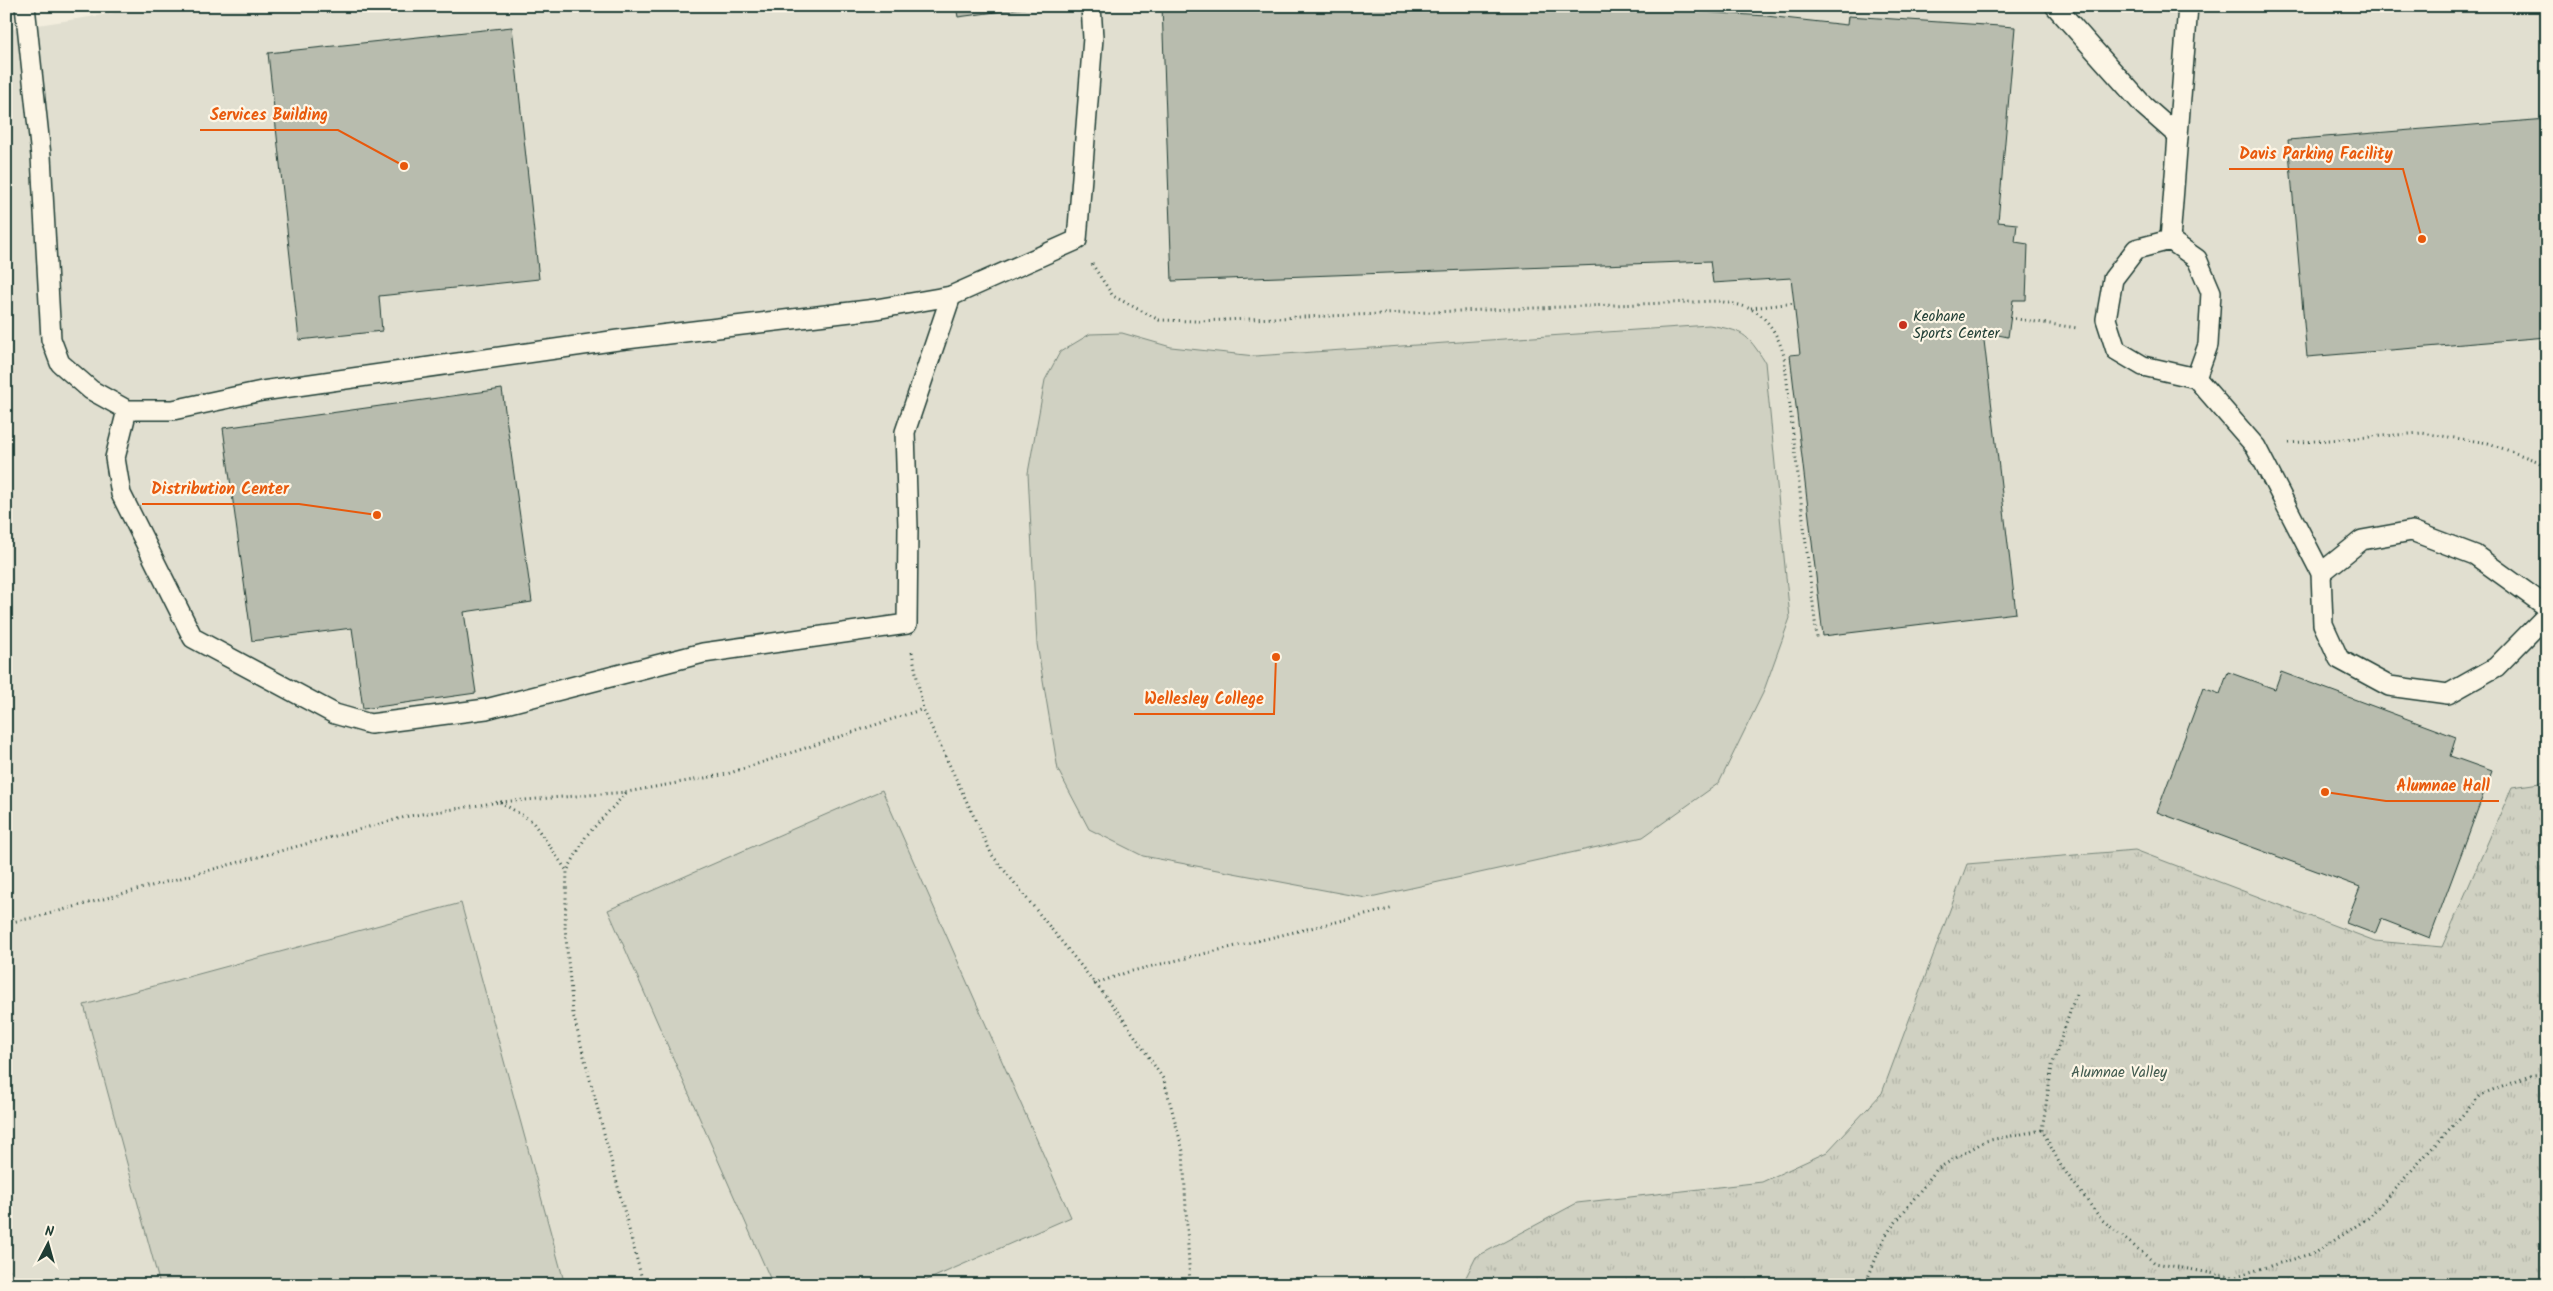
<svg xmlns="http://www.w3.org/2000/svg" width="2553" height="1291" font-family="Kalam,sans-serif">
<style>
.built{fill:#e1dfd0}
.grass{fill:#d0d1c2;stroke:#78877b}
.park{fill:url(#park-tufts);stroke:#78877b}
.building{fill:#b8bcae;stroke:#1f3d34}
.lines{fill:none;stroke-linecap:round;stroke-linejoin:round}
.lane-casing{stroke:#1f3d34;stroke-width:22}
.path{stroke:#1f3d34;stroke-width:3;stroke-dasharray:1 4;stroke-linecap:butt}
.lane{stroke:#fcf5e5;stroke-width:19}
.poi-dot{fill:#c8321e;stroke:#fcf5e5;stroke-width:2}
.labels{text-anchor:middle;stroke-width:4.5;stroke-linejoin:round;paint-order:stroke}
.poi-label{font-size:15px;fill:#1f3d34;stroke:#fcf5e5;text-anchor:start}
.park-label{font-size:15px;fill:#425b50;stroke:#fcf5e5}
.leader{fill:none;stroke:#e8590c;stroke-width:2}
.callout-dot{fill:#e8590c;stroke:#fcf5e5;stroke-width:2}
.callout-label{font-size:16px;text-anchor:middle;font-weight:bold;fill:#e8590c;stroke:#fcf5e5;stroke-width:4.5;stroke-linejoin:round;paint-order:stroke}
</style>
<defs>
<pattern id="park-tufts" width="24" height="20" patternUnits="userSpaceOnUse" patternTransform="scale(1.25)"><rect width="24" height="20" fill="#d0d1c2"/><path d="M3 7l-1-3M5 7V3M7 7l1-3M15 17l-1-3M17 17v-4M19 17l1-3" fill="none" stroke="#b2b4a7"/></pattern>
</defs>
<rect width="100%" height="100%" fill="#f3eede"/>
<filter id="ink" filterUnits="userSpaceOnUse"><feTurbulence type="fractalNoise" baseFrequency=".02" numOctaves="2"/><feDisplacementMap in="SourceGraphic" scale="10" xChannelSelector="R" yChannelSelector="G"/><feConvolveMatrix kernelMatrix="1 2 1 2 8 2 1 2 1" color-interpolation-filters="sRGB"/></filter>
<g filter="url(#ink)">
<polygon class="built" points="160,6 2547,6 2547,1285 6,1285 6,30"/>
<g class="grass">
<path d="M1709 325C1743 331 1746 332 1765 362L1790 618 1763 693 1719 783 1643 837 1366 898 1143 856 1089 829 1058 770 1037 644 1028 473 1045 380 1060 352 1090 334 1122 333 1171 347 1255 356Z"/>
<polygon points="882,790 1071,1217 916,1285 773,1285 608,910"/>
<polygon points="461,903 565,1285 160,1285 84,1005"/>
</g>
<polygon class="park" points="2547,782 2547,1285 1462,1285 1476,1257 1577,1203 1762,1182 1827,1152 1882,1093 1967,864 2135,850 2375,941 2442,947 2512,787"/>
<g class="building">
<polygon points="956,6 1025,6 1025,8 958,17"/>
<polygon points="1162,6 1700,6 1701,12 1766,16 1847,25 1848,16 2015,27 1998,222 2017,224 2015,242 2028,244 2026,300 2013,300 2008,337 1983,332 2016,613 1823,636 1790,355 1800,354 1791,278 1713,283 1710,261 1172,281"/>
<polygon points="512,27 539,279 379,296 382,331 299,340 268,53"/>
<polygon points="2547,119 2547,337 2307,357 2288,140"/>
<polygon points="502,389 532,602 464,612 476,693 363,709 352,628 252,641 223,428"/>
<polygon points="2228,672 2275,689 2281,672 2456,737 2450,756 2492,771 2430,938 2381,919 2375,934 2346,923 2360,887 2157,812 2203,688 2220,694"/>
</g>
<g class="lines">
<defs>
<g id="lane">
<polyline points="25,6 41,156 51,339 60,363 91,390 127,410 173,410 262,391 618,340 876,309 951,296 1077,240 1093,38 1091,6"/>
<polyline points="2055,6 2144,106 2178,136"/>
<polyline points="2170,240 2188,6"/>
<polyline points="2196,378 2208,345 2211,292 2197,259 2170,240 2136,249 2113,279 2106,319 2116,350 2143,366 2196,378 2256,447 2321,573 2323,624 2339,659 2389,686 2448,694 2496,667 2547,615"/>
<polyline points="127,410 115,458 121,494 193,638 335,714 370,724 486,709 703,653 907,624 908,527 905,432 951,296"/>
<polyline points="2321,573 2362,540 2412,531 2475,555 2547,607"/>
</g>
</defs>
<use href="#lane" class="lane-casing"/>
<g class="path">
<path d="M1092 264 1113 296 1159 320 1198 321 1718 301C1728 303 1739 304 1748 308 1768 315 1779 338 1784 356L1817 638"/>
<polyline points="1751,308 1795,303"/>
<polyline points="2010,318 2077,328"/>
<polyline points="2289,443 2422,433 2488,443 2537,461 2547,468"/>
<polyline points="912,652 923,709 992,855 1122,1017 1164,1080 1183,1151 1190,1285"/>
<polyline points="626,793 586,836 567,871 565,927 573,1014 643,1283"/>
<polyline points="500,802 532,821 567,871"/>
<polyline points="6,923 37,917 409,816 499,802 627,792 727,774 923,709"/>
<polyline points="1094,984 1128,972 1394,908"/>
<polyline points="2076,994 2052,1066 2042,1130 2061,1166 2101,1219 2155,1263 2233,1277 2317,1252 2368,1218 2480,1096 2532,1075 2547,1074"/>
<polyline points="6,1266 18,1285"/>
<polyline points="1865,1285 1885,1236 1937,1169 1985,1141 2042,1130"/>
<polyline points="2220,1285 2233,1277"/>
</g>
<use href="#lane" class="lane"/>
</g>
</g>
<circle class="poi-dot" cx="1903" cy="325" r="5"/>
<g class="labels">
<g class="poi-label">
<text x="1913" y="321">Keohane<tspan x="1913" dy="17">Sports Center</tspan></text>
</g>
<g class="park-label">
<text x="2119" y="1077">Alumnae Valley</text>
</g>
</g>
<path class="leader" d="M404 166L338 130H200M2422 239L2403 169H2229M377 515L299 504H142M1276 657L1274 714H1134M2325 792L2386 801H2499"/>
<g class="callout-dot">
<circle cx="404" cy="166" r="5"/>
<circle cx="2422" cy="239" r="5"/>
<circle cx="377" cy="515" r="5"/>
<circle cx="1276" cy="657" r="5"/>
<circle cx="2325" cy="792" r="5"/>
</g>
<g class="callout-label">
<text x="269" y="120">Services Building</text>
<text x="2316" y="159">Davis Parking Facility</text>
<text x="220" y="494">Distribution Center</text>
<text x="1204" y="704">Wellesley College</text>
<text x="2443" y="791">Alumnae Hall</text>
</g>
<rect width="2553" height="1291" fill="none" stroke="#fcf5e5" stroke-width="25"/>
<rect x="12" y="12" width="2528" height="1266" fill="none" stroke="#1f3d34" stroke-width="2" filter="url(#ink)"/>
<g transform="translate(48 1244) rotate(6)" stroke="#fcf5e5" stroke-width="4" paint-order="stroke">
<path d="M0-4L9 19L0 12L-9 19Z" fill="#1f3d34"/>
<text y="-8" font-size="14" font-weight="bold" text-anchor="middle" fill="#1f3d34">N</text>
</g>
</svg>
